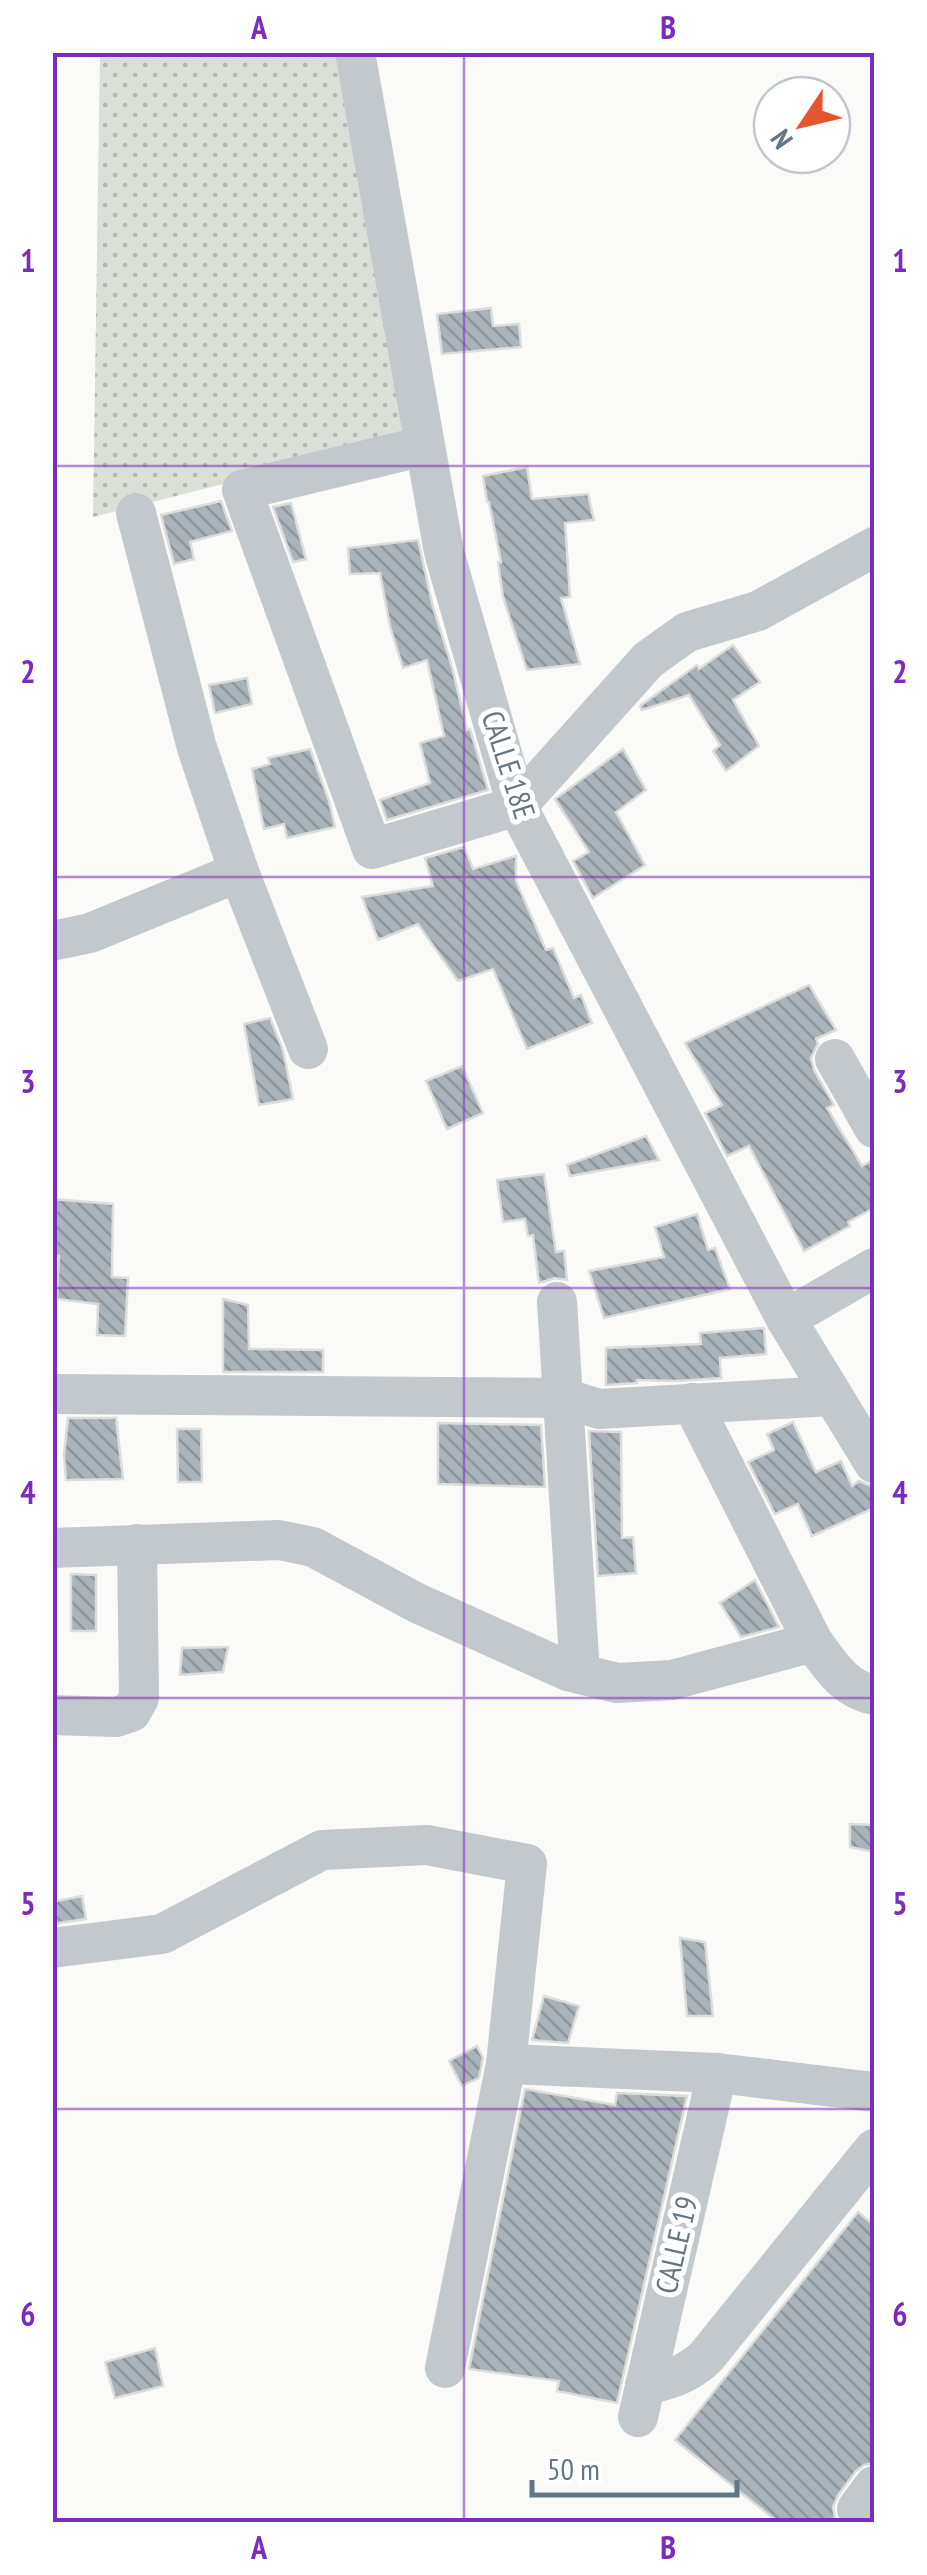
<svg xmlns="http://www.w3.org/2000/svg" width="927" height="2575" font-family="'PT Sans Narrow',sans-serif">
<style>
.grass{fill:url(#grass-dots)}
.building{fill:url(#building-back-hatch);stroke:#dcdcda;stroke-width:2.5}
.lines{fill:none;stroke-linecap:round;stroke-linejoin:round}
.minor{stroke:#c3c8cc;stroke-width:40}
.grid{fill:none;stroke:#7b2cbf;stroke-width:2.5;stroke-opacity:0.55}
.labels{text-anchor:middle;stroke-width:10;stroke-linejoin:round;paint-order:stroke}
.street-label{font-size:30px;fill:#657683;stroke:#fff}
.neatline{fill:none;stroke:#7b2cbf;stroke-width:4}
.grid-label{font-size:32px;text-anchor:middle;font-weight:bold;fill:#7b2cbf}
</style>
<defs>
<pattern id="grass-dots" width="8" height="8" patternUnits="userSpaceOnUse" patternTransform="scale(2.5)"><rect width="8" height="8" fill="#dadfd7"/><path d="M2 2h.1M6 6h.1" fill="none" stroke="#b4b9b4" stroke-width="1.8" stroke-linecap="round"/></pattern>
<pattern id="building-back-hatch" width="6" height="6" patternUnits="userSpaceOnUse" patternTransform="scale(2.5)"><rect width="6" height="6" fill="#aab3b9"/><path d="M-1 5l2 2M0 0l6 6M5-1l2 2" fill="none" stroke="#8e969c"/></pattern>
</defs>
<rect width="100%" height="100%" fill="#fafaf8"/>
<polygon class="grass" points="100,53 347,53 413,436 93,517"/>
<g class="building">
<polygon points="491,308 493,326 519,324 521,347 442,354 437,314"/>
<polygon points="527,467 532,499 588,494 594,520 565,523 570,597 561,598 580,664 527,670 503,597 498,562 501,562 489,502 487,502 483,476"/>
<polygon points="221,501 232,531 190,542 194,559 174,564 161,515"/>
<polygon points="291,503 306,559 293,562 273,507"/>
<polygon points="418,540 433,607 452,667 467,730 470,729 488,790 387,820 380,800 430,783 420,743 444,736 427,660 403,668 390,626 380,573 350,574 348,548"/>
<polygon points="733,645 760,682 733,700 759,746 726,771 713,751 720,745 689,695 642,710 640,706 697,665 699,669"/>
<polygon points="247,678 252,704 215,713 209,685"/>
<polygon points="310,749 329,801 335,827 287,838 284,824 264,829 252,769 270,764 268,758"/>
<polygon points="623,749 646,790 616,812 645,865 593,898 573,861 589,852 555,799"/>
<polygon points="464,847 473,869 516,856 516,881 546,950 553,948 574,998 581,995 592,1023 527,1049 493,969 458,981 418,924 378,940 362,897 433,886 425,858"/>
<polygon points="809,985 836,1030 816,1039 818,1044 811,1058 814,1070 834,1105 827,1108 862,1166 874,1159 874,1208 848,1222 850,1226 804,1251 749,1146 727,1156 705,1113 722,1105 685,1043"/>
<polygon points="270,1018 283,1050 293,1099 259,1105 244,1024"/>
<polygon points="462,1066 483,1113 447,1129 426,1081"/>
<polygon points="646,1136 659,1160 570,1176 567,1165"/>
<polygon points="544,1174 556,1252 564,1251 567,1280 555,1278 539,1283 533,1235 528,1236 525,1219 503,1222 497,1180"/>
<polygon points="52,1199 113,1204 112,1277 128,1278 125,1336 97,1335 98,1304 57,1299 59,1256 52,1255"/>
<polygon points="697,1214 708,1250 715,1248 730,1289 604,1318 589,1271 664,1257 655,1227"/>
<polygon points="223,1299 248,1305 249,1349 323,1350 323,1372 223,1372"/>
<polygon points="764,1328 766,1354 720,1358 721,1378 676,1381 637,1380 637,1383 606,1385 606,1348 701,1344 700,1333"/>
<polygon points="68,1418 116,1418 123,1479 66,1480 64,1455"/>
<polygon points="793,1422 816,1472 841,1461 852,1486 859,1481 874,1487 874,1508 812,1536 798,1504 775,1514 748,1462 774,1450 767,1434"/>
<polygon points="438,1423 541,1425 545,1487 438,1484"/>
<polygon points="177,1429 201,1429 202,1482 178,1482"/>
<polygon points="589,1431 621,1432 622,1538 633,1537 636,1573 598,1576"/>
<polygon points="71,1574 96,1575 96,1631 71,1631"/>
<polygon points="755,1580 779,1627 741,1637 720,1603"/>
<polygon points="228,1647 223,1672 180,1675 182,1648"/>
<polygon points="850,1824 874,1825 874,1852 850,1847"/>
<polygon points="82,1896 86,1919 52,1924 52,1902"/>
<polygon points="680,1938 705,1942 713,2016 687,2016"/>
<polygon points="544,1996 579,2006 568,2043 532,2040"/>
<polygon points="477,2046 483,2058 479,2078 462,2086 449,2061"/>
<polygon points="525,2089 615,2105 617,2093 687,2096 617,2403 557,2391 559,2381 469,2369"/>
<polygon points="858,2212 874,2225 874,2463 864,2465 856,2471 838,2495 833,2507 835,2518 832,2522 778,2522 675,2440"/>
<polygon points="155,2348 163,2386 115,2398 105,2362"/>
</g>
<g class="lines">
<g class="minor">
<polyline points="355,52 444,552 517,806 786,1319 874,1463"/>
<polyline points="424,446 242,490 372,849 517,806 648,660 687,632 758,611 874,547"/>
<polyline points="136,513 197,748 239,872 308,1049"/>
<polyline points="52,941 90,933 239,872"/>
<polyline points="835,1059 874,1128"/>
<polyline points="557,1302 580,1674"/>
<polyline points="786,1319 874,1268"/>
<polyline points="52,1394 564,1398 599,1409 832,1396"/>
<path d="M692 1403 813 1642C830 1665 844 1689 874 1695"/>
<polyline points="52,1548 279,1540 313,1547 417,1603 568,1671 617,1683 672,1680 813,1642"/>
<polyline points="52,1715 116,1717 131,1712 139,1698 137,1544"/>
<polyline points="52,1948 162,1934 322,1850 427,1845 527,1864 506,2064 445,2368"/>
<polyline points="506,2064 717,2073 874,2092"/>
<path d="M645 2385C670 2380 688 2374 706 2357L874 2149"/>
<polyline points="638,2417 717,2073"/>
<polyline points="857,2509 874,2486"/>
</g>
</g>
<path class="grid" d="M464 52V2522M52 466H874M52 877H874M52 1288H874M52 1698H874M52 2109H874"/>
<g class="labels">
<g class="street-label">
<text transform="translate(508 765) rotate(72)" y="10">CALLE 18E</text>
<text transform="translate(677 2245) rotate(-77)" y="10">CALLE 19</text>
</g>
</g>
<rect width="927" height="2575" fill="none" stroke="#ffffff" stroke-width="110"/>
<g transform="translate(802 125) rotate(235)"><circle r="48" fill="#ffffff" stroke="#c1c8cd" stroke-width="2.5"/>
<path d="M0-8L18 38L0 25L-18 38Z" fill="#e4572e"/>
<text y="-15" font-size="28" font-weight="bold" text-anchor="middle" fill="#657683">N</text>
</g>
<path d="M532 2480v15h205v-15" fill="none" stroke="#657683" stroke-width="5"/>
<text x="547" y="2480" font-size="30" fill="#657683" stroke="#ffffff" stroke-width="8" paint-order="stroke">50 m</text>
<rect x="55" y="55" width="817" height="2465" class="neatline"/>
<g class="grid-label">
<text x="259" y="39">A</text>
<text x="668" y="39">B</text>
<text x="28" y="272">1</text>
<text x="900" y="272">1</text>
<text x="28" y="683">2</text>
<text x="900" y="683">2</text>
<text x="28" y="1093">3</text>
<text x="900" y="1093">3</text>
<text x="28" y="1504">4</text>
<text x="900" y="1504">4</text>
<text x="28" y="1915">5</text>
<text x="900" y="1915">5</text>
<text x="28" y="2326">6</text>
<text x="900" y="2326">6</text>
<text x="259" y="2559">A</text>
<text x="668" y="2559">B</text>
</g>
</svg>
